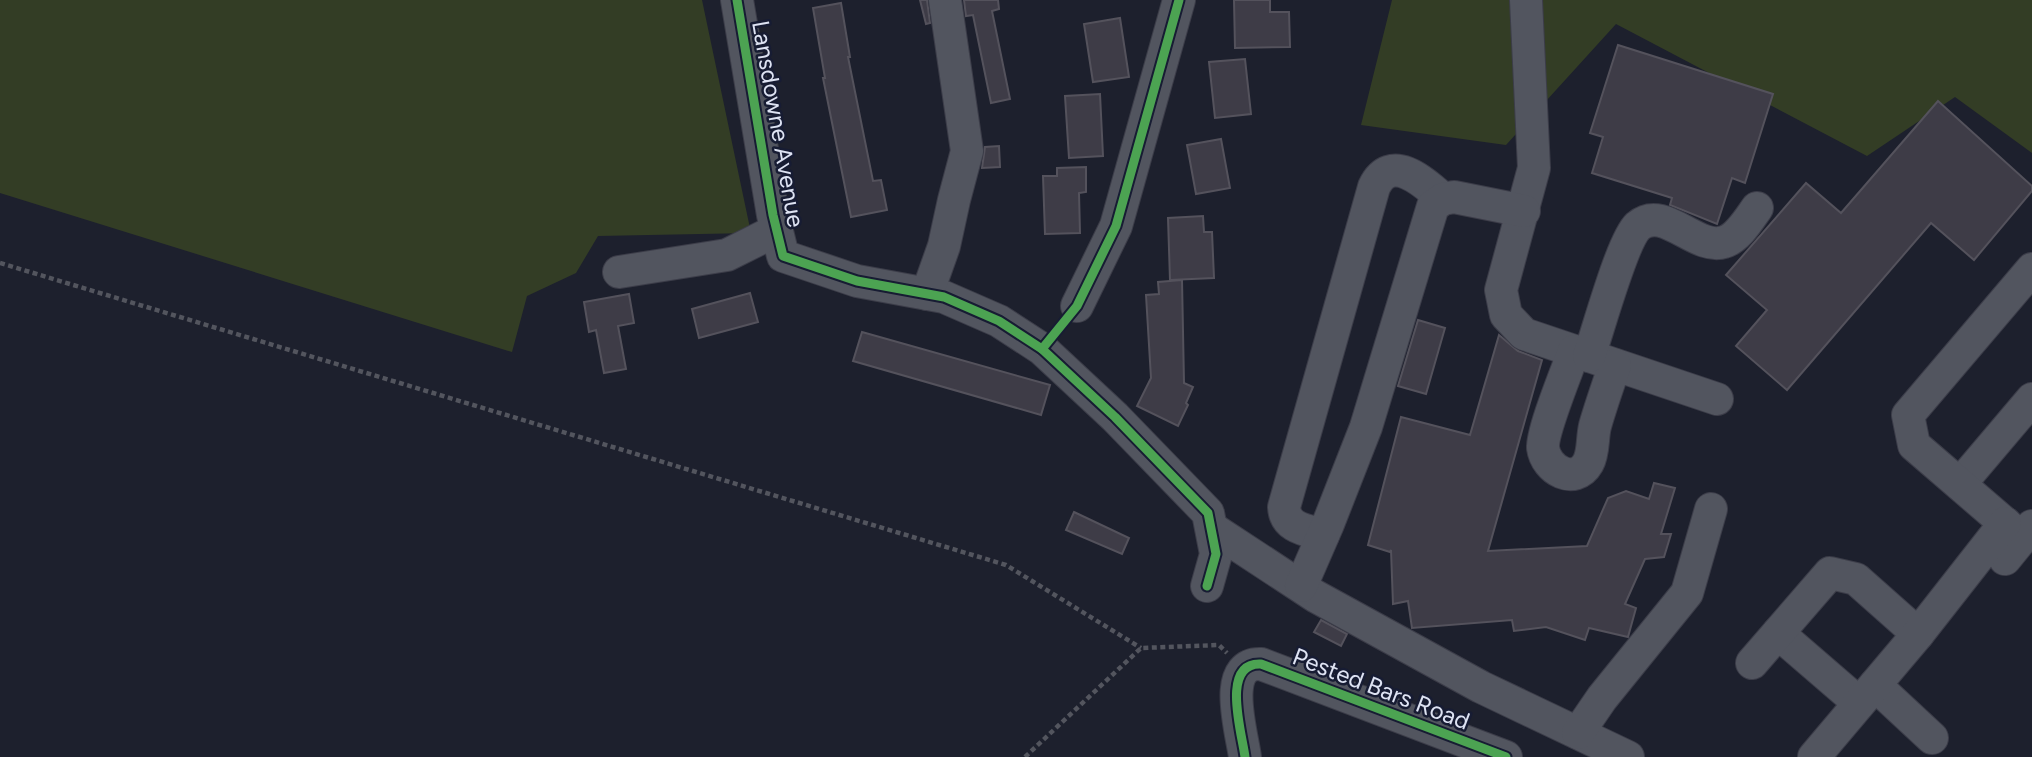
<svg xmlns="http://www.w3.org/2000/svg" width="2032" height="757" font-family="Figtree,sans-serif">
<style>
.green{fill:#333d25}
.building{fill:#3e3c47;stroke:#54525c;stroke-width:2}
.lines{fill:none;stroke-linecap:round;stroke-linejoin:round}
.minor-casing{stroke:#3c3d49;stroke-width:34}
.path{stroke:#53555e;stroke-width:4.5;stroke-dasharray:5 3.5;stroke-linecap:butt}
.minor{stroke:#52555f;stroke-width:32}
.cycleway-casing{stroke:#171c33;stroke-width:13}
.cycleway{stroke:#4ca352;stroke-width:9}
.labels{text-anchor:middle;stroke-width:5;stroke-linejoin:round;paint-order:stroke}
.street-label{font-size:24px;fill:#dee3f3;stroke:#171c33}
</style>
<rect width="100%" height="100%" fill="#1d202d"/>
<g class="green">
<polygon points="0,0 702,0 751,233 598,236 576,273 527,296 512,352 0,193"/>
<polygon points="1392,0 2032,0 2032,153 1955,97 1867,156 1616,24 1506,145 1361,125"/>
</g>
<g class="building">
<polygon points="920,0 927,0 930,23 926,24"/>
<polygon points="964,0 998,0 999,9 992,11 1010,99 991,103 973,15 966,16"/>
<polygon points="1234,0 1270,0 1270,12 1289,12 1290,47 1235,48"/>
<polygon points="841,3 850,57 848,57 873,181 881,180 887,210 851,217 823,78 825,78 813,8"/>
<polygon points="1120,18 1129,77 1093,82 1084,24"/>
<polygon points="1618,45 1773,94 1745,183 1732,178 1717,224 1670,205 1672,198 1592,173 1603,137 1590,133"/>
<polygon points="1245,59 1251,114 1215,118 1209,62"/>
<polygon points="1100,94 1103,156 1069,158 1065,96"/>
<polygon points="1938,101 2032,186 2032,191 1974,260 1931,223 1787,390 1736,346 1767,310 1726,275 1806,183 1841,213"/>
<polygon points="1221,139 1230,188 1196,194 1187,145"/>
<polygon points="999,146 1000,167 982,168 985,147"/>
<polygon points="1086,167 1086,192 1079,193 1080,233 1045,234 1043,176 1057,176 1057,168"/>
<polygon points="1203,216 1204,232 1212,232 1214,278 1170,280 1168,218"/>
<polygon points="1182,280 1184,383 1193,387 1186,403 1188,405 1178,426 1137,406 1151,378 1146,295 1159,294 1158,282"/>
<polygon points="750,293 758,322 699,338 692,309"/>
<polygon points="629,294 634,323 618,326 626,369 604,373 596,330 589,332 584,302"/>
<polygon points="1418,320 1445,328 1426,394 1398,386"/>
<polygon points="862,332 1050,385 1041,415 853,361"/>
<polygon points="1499,335 1518,351 1542,360 1488,551 1587,546 1608,498 1626,491 1649,499 1654,483 1675,488 1661,534 1671,534 1664,557 1645,559 1625,604 1636,608 1628,637 1589,628 1585,640 1546,627 1514,631 1512,620 1412,628 1408,601 1393,604 1391,550 1390,552 1368,545 1401,417 1470,435"/>
<polygon points="1074,512 1129,538 1122,554 1066,530"/>
<polygon points="1321,620 1347,634 1341,646 1314,632"/>
</g>
<g class="lines">
<defs>
<g id="minor">
<polyline points="737,0 773,215 783,256 857,281 944,297 999,321 1042,349 1115,417 1208,513 1216,554 1207,586"/>
<polyline points="1526,0 1534,168 1501,290 1506,315 1524,334 1717,399"/>
<polyline points="619,272 727,255 777,230"/>
<polyline points="927,294 944,246 954,200 967,151 945,0"/>
<polyline points="1077,306 1116,226 1179,0"/>
<path d="M1574 351C1567 371 1542 431 1543 448 1546 470 1575 486 1588 463 1594 452 1592 438 1595 426 1601 405 1608 385 1615 365"/>
<path d="M1589 356C1598 331 1622 241 1638 226 1664 204 1696 251 1724 242 1738 238 1749 219 1757 208"/>
<polyline points="1960,484 2032,399"/>
<polyline points="1213,529 1315,596 1481,687 1628,757"/>
<path d="M1323 535C1306 530 1285 528 1284 507L1374 187C1391 151 1425 183 1443 199"/>
<polyline points="2022,538 1914,445 1908,415 2032,269"/>
<polyline points="2005,559 2032,526"/>
<polyline points="1301,586 1328,524 1366,427 1433,206 1443,199 1454,197 1524,211"/>
<polyline points="1778,633 1859,703"/>
<polyline points="1752,663 1830,573 1856,579 1918,634"/>
<polyline points="1875,685 1932,738"/>
<polyline points="1578,733 1602,698 1687,593 1711,509"/>
<path d="M1245 757C1242 733 1220 662 1261 664L1506 757"/>
<polyline points="1814,757 1918,634 2005,523"/>
</g>
</defs>
<use href="#minor" class="minor-casing"/>
<g class="path">
<polyline points="0,263 1006,565 1141,648"/>
<polyline points="1025,757 1141,648 1219,645 1227,653"/>
</g>
<use href="#minor" class="minor"/>
<defs>
<g id="cycleway">
<polyline points="737,0 773,215 783,256 857,281 944,297 999,321 1042,349 1115,417 1208,513 1216,554 1207,586"/>
<polyline points="1042,349 1077,306 1116,226 1179,0"/>
<path d="M1245 757C1242 733 1220 662 1261 664L1506 757"/>
</g>
</defs>
<use href="#cycleway" class="cycleway-casing"/>
<use href="#cycleway" class="cycleway"/>
</g>
<g class="labels">
<g class="street-label">
<text transform="translate(778 124) rotate(80)" y="8">Lansdowne Avenue</text>
<text transform="translate(1381 689) rotate(21)" y="8">Pested Bars Road</text>
</g>
</g>
</svg>
